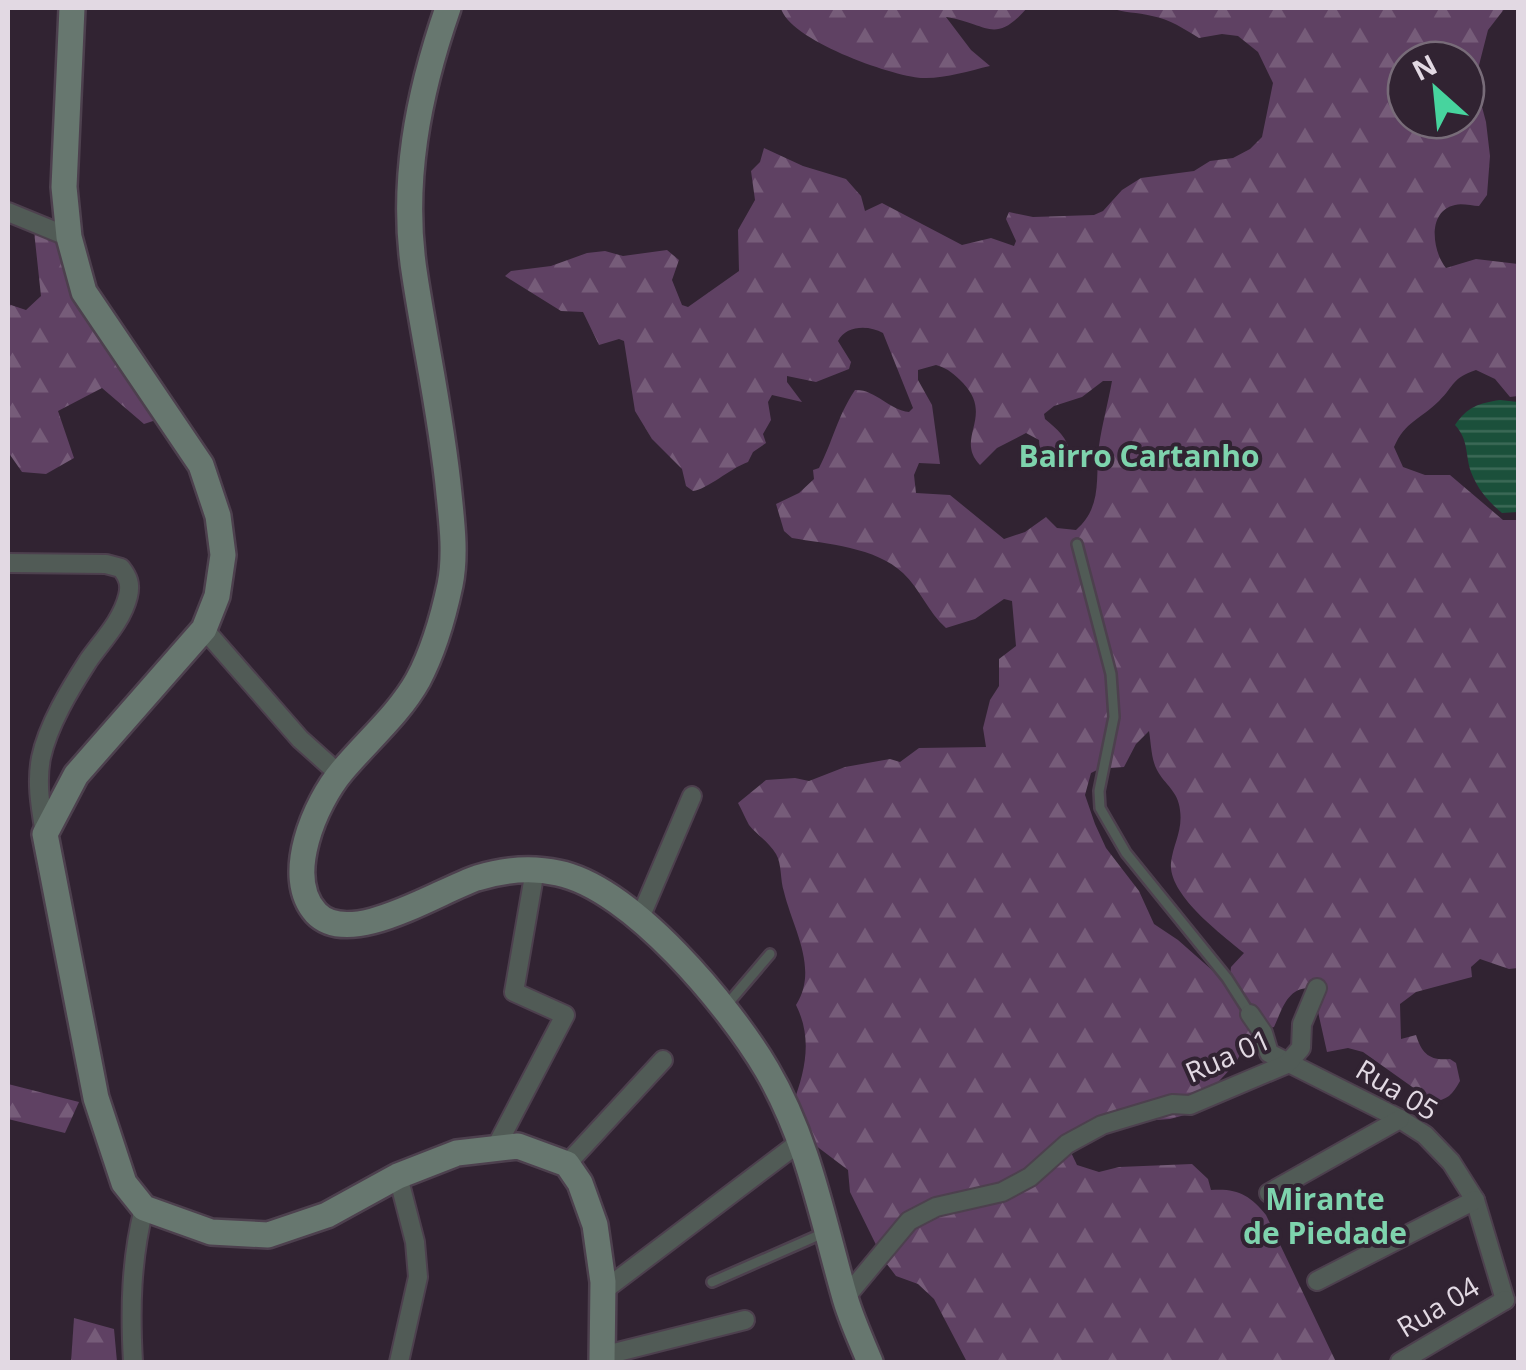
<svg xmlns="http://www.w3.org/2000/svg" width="1526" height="1370" font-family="'Open Sans',sans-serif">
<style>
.forest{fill:url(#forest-firs);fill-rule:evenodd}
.water{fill:url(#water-rules)}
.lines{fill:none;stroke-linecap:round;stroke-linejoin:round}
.lane-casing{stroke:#4d404e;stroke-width:14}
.street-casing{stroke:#4d404e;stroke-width:22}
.secondary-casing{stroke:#4d404e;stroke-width:30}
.lane{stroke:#515b56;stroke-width:9}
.street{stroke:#515b56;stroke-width:18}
.secondary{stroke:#67776f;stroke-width:25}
.labels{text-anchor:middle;stroke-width:8;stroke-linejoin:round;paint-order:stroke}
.street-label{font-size:28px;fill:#e2d9e3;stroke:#312332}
.neighbourhood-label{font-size:30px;font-weight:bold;fill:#7ed3ad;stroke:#312332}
</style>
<defs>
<pattern id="forest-firs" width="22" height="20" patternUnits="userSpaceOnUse" patternTransform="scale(2.5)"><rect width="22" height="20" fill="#5f4163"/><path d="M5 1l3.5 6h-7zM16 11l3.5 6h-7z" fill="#765c79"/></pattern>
<pattern id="water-rules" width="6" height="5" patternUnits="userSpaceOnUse" patternTransform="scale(2.5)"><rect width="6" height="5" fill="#1b503b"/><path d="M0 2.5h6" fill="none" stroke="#3c6957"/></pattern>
</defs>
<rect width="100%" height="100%" fill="#312332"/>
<g class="forest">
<path d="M781 8H1027C994 46 987 23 946 17L971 50 990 66C968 71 944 79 922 78 890 76 788 39 781 8Z"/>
<path d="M1110 8H1505L1488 30 1478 69 1477 88 1486 122 1490 156 1487 195 1479 206C1472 206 1462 203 1455 205 1427 211 1432 251 1446 268L1476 259 1518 264V396L1510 397 1495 379 1476 370C1452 378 1455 385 1439 401 1420 420 1405 421 1394 447L1403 467 1425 475H1450L1503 520H1518V968L1509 969 1480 959 1471 967 1472 977 1416 992 1400 1004 1401 1039 1416 1035C1422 1054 1430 1061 1450 1059L1456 1063 1460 1081C1453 1094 1447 1101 1432 1101L1363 1052 1348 1048 1327 1052 1314 994 1309 988C1287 988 1282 1010 1274 1027L1257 1031 1249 1038 1235 1064 1206 1095 1203 1110 1170 1119 1103 1124 1066 1142 1077 1165 1099 1172 1119 1167 1192 1164 1208 1179 1211 1190C1237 1188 1250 1195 1266 1215L1336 1362H967L934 1299 918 1284 896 1276 883 1259 850 1192 848 1170 811 1142 793 1104C805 1071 813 1039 796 1005 819 969 793 929 784 892 780 880 782 864 776 854 769 842 757 835 749 825 745 818 742 810 738 803L766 780 795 778 809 781 845 767 890 759 900 762 919 748 986 747 983 728 990 700 999 686V659L1016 646 1012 601 1004 599 975 619 946 628C928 612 920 589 903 573 876 547 826 544 792 538L784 531 776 504 799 493 814 479 813 470 819 468C833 441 837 417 855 390 875 389 889 410 909 412L913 408 883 333C869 325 846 325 838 341L851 362 849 369 816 382 787 376V382L802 402 772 395 768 402 771 420 763 434 766 443 753 452 748 462C729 469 708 489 693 491L686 486 682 469 652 439 635 411 624 341 619 339 599 345 583 312 561 311 505 276 511 271 551 266 587 253 605 251 623 256 667 250 679 260 672 280 682 305 688 307 739 271 738 230 755 200 751 171 760 162 764 148 803 166 846 179 861 196 865 211 882 203 962 245 991 238 1014 246 1016 241 1006 219 1009 212 1033 217 1094 215 1103 211 1122 190 1141 178 1194 171 1210 161 1233 158 1250 149 1262 137 1273 83 1258 52 1238 36 1222 34 1199 38C1184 29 1170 19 1152 16 1137 12 1124 13 1110 8ZM1406 60H1466V120H1406ZM936 365C949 369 954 374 963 383 995 417 954 438 980 465L997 448 1026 433 1039 440 1041 466 1053 465 1070 454C1068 438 1057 429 1045 419L1044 414 1054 406 1082 397 1103 381H1112C1108 403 1102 425 1099 446 1095 479 1103 506 1076 530L1057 528 1046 517 1025 532 1004 539 950 495 916 493 914 475 919 463 940 464 932 405 918 380V370ZM1149 731C1151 742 1151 759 1157 770 1165 785 1178 791 1180 810 1183 831 1173 844 1171 863 1168 895 1222 935 1244 953L1231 967 1229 985 1178 940 1154 924 1139 891 1106 848 1095 824 1085 795 1091 773 1099 769 1124 767 1136 744Z"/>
<polygon points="34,231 61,239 159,419 144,424 102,388 58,411 74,458 46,474 22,472 8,452 8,304 26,310 41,296"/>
<polygon points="8,1084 79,1102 65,1133 8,1119"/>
<polygon points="74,1318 114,1329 117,1362 71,1362"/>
</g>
<path class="water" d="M1500 400 1518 402V512L1502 513C1488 501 1478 490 1471 472 1465 455 1469 440 1455 425 1467 407 1479 403 1500 400Z"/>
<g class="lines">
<defs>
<g id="lane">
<polyline points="1077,544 1111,674 1114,717 1099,791 1100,808 1126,853 1227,978 1250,1014"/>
<polyline points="725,1007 770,954"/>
<polyline points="712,1282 826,1232"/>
</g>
<g id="street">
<polyline points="8,212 69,237"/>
<path d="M8 563 106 564 121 568C128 577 131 584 128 596 122 621 102 641 88 661 70 689 48 725 41 758 36 784 41 809 45 834"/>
<polyline points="204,629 300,739 339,774"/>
<polyline points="640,918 692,796"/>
<polyline points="1250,1014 1263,1033 1269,1053 1400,1119 1425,1135 1451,1162 1475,1200 1505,1300"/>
<polyline points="496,1147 565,1015 514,992 535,870"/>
<polyline points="567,1164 663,1060"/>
<polyline points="398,1176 415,1242 418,1277 399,1362"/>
<polyline points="1269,1193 1400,1119"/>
<polyline points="1317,1281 1475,1200"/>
<polyline points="603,1291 801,1141"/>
<polyline points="845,1298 909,1221 936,1207 1002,1192 1030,1177 1067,1144 1102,1125 1172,1104 1190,1105 1287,1064 1301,1048 1302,1024 1317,988"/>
<polyline points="602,1356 745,1320"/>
<path d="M133 1362C130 1309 131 1260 144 1208"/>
<polyline points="1400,1362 1505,1300"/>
</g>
<g id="secondary">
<polyline points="72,8 64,187 69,237 84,292 201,465 218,516 223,555 217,596 204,629 76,775 45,834 96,1098 124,1183 144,1208 211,1232 268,1235 327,1215 398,1176 457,1153 518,1146 567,1164 580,1183 595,1225 603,1282 602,1362"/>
<path d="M448 8C418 94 400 185 415 277 426 349 442 420 449 494 452 523 456 556 450 585 443 618 434 650 418 680 399 714 367 741 342 771 315 803 283 877 316 913 350 949 438 891 477 878 503 870 531 867 558 873 632 888 730 1007 767 1070 808 1140 822 1217 844 1294 850 1317 861 1340 870 1362"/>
</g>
</defs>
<use href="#lane" class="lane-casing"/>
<use href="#street" class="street-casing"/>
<use href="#secondary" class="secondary-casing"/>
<use href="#lane" class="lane"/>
<use href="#street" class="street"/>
<use href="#secondary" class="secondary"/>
</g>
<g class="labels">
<g class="street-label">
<text transform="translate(1228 1056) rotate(-24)" y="10">Rua 01</text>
<text transform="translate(1397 1090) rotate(31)" y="10">Rua 05</text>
<text transform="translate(1438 1307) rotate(-31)" y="10">Rua 04</text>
</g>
<g class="neighbourhood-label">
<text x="1139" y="467">Bairro Cartanho</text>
<text x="1325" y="1210">Mirante<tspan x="1325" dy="34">de Piedade</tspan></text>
</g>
</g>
<rect width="1526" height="1370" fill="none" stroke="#e2d9e3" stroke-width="20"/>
<g transform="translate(1436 90) rotate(333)"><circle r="48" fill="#312332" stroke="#786c79" stroke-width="2.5"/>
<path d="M0-8L18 38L0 25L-18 38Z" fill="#47d49e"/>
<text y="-15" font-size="28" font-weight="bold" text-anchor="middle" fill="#e2d9e3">N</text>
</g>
</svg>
